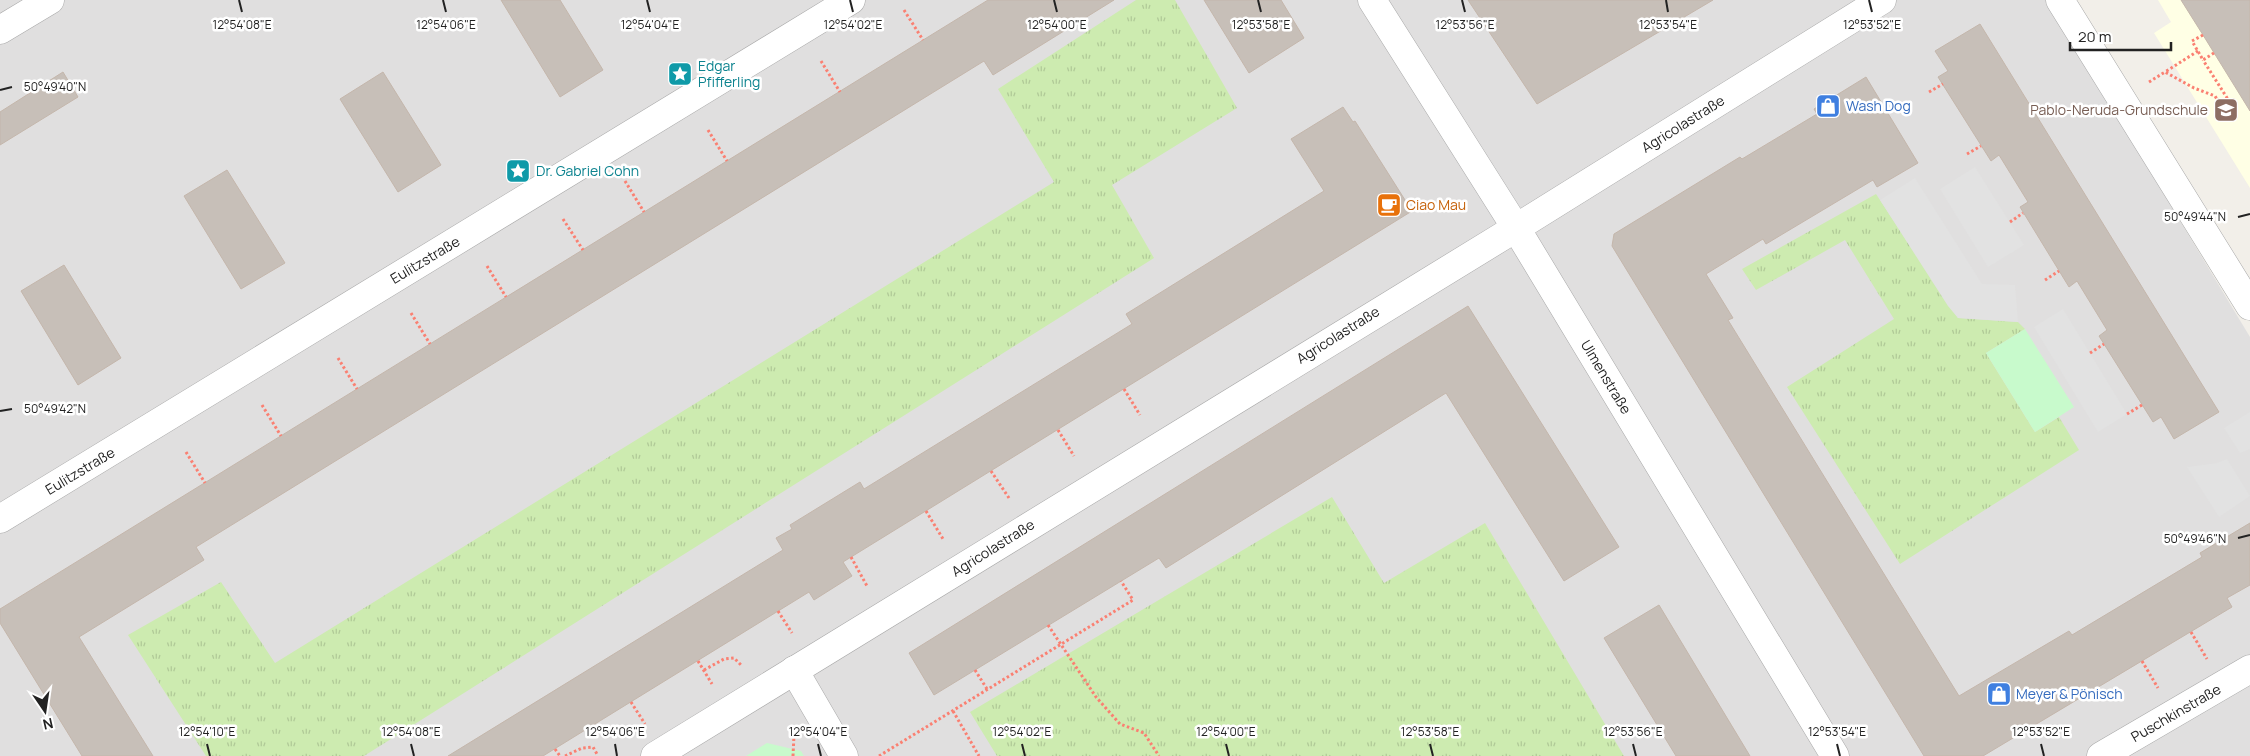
<svg xmlns="http://www.w3.org/2000/svg" width="2250" height="756" font-family="Manrope,sans-serif">
<style>
.residential{fill:#e0dfdf}
.education{fill:#ffffe5}
.grass{fill:url(#grass-tufts)}
.park{fill:#c8facc}
.parking{fill:#e2e2e2}
.building{fill:#c7bfb8;stroke:#c4b6ab}
.lines{fill:none;stroke-linecap:round;stroke-linejoin:round}
.minor-casing{stroke:#a9a9a9;stroke-width:29}
.path{stroke:#fa8072;stroke-width:3;stroke-dasharray:2.5 2.5;stroke-linecap:butt}
.minor{stroke:#fff;stroke-width:28}
.ticks{fill:none;stroke:#222;stroke-width:2}
.labels{text-anchor:middle;stroke-width:5;stroke-linejoin:round;paint-order:stroke}
.culture-label{font-size:14px;fill:#0d838f;stroke:#fff;text-anchor:start}
.shop-label{font-size:14px;fill:#366cbe;stroke:#fff;text-anchor:start}
.education-label{font-size:14px;fill:#785e54;stroke:#fff;text-anchor:end}
.street-label{font-size:14px;fill:#222;stroke:#fff}
.food-label{font-size:14px;fill:#c56008;stroke:#fff;text-anchor:start}
.ticks-label{font-size:12px;text-anchor:middle;fill:#222;stroke:#fff;stroke-width:5;stroke-linejoin:round;paint-order:stroke}
</style>
<defs>
<pattern id="grass-tufts" width="24" height="20" patternUnits="userSpaceOnUse" patternTransform="scale(1.25)"><rect width="24" height="20" fill="#cdebb0"/><path d="M3 7l-1-3M5 7V3M7 7l1-3M15 17l-1-3M17 17v-4M19 17l1-3" fill="none" stroke="#b0c997"/></pattern>
</defs>
<rect width="100%" height="100%" fill="#f2efe9"/>
<polygon class="residential" points="0,0 2047,0 2250,337 2250,756 0,756"/>
<polygon class="education" points="2158,0 2250,0 2250,188 2154,33 2171,22"/>
<g class="grass">
<polygon points="1136,0 1175,0 1237,108 1112,185 1154,258 364,756 206,756 128,635 221,582 275,663 1054,182 998,89"/>
<polygon points="1876,194 1958,318 2018,322 2025,329 1986,353 2035,432 2059,417 2079,450 1900,564 1787,387 1894,319 1845,240 1756,290 1742,269"/>
<polygon points="1332,497 1384,583 1485,523 1624,756 997,756 970,712"/>
</g>
<g class="park">
<polygon points="2025,329 2074,407 2035,432 1986,353"/>
<polygon points="767,743 801,751 804,756 746,756"/>
</g>
<g class="parking">
<polygon points="1975,167 2024,245 1988,267 1940,189"/>
<polygon points="1915,178 1982,284 2015,285 2018,322 1958,318 1948,306 1880,200"/>
<polygon points="2063,309 2127,414 2098,432 2034,327"/>
<polygon points="2250,412 2250,449 2240,453 2224,428"/>
<polygon points="2227,459 2250,496 2219,517 2187,467 2217,463"/>
</g>
<g class="building">
<polygon points="501,0 560,0 603,70 560,97"/>
<polygon points="988,0 1114,0 993,75 984,61 196,547 204,560 79,637 153,756 82,756 0,623 0,609"/>
<polygon points="1204,0 1281,0 1304,38 1249,73"/>
<polygon points="1468,0 1713,0 1537,104"/>
<polygon points="2181,0 2250,0 2250,111 2203,35"/>
<polygon points="1980,24 2219,412 2174,439 2161,417 2153,422 2099,336 2107,330 2077,281 2069,287 2020,207 2028,202 1999,155 1991,161 1938,77 1948,71 1935,51"/>
<polygon points="63,72 78,97 0,145 0,112"/>
<polygon points="383,72 441,165 398,192 340,99"/>
<polygon points="1866,77 1918,163 1877,187 1873,180 1766,244 1763,239 1706,274 1733,318 1728,320 1959,696 2069,631 2072,635 2202,557 2200,553 2250,523 2250,585 2227,598 2232,607 1983,756 1924,756 1612,246 1614,234 1740,157 1742,159 1817,114 1814,109"/>
<polygon points="1343,107 1353,122 1355,121 1412,211 843,562 852,576 814,600 809,592 543,756 448,756 783,550 776,538 792,529 790,525 860,482 864,489 1132,324 1126,314 1324,191 1291,139"/>
<polygon points="227,170 285,263 241,289 184,196"/>
<polygon points="64,265 121,358 78,385 21,291"/>
<polygon points="1468,306 1619,547 1564,581 1446,393 1166,568 1159,558 934,695 909,653"/>
<polygon points="1659,605 1712,693 1750,756 1676,756 1604,638"/>
</g>
<g class="lines">
<defs>
<g id="minor">
<polyline points="1372,0 1516,228 1835,756"/>
<polyline points="2060,0 2250,306"/>
<polyline points="0,30 50,0"/>
<polyline points="0,519 851,0"/>
<polyline points="794,670 844,756"/>
<polyline points="655,756 1516,228 1882,0"/>
<polyline points="2101,756 2250,669"/>
</g>
</defs>
<use href="#minor" class="minor-casing"/>
<g class="path">
<polyline points="904,10 923,40"/>
<polyline points="2203,35 2192,41 2203,60 2214,53"/>
<polyline points="2198,51 2165,72 2194,88 2215,96 2228,117 2236,112 2203,60"/>
<polyline points="821,61 840,92"/>
<polyline points="2149,82 2165,72"/>
<polyline points="1929,92 1943,84"/>
<polyline points="708,130 727,161"/>
<polyline points="1967,154 1981,146"/>
<polyline points="625,181 644,212"/>
<polyline points="563,219 583,250"/>
<polyline points="2010,222 2023,213"/>
<polyline points="487,266 506,297"/>
<polyline points="2045,280 2059,271"/>
<polyline points="411,313 430,344"/>
<polyline points="2090,353 2104,344"/>
<polyline points="338,358 357,389"/>
<polyline points="1124,389 1140,415"/>
<polyline points="262,405 281,436"/>
<polyline points="2127,414 2142,405"/>
<polyline points="1058,430 1074,456"/>
<polyline points="186,452 205,483"/>
<polyline points="991,471 1009,498"/>
<polyline points="926,511 943,539"/>
<polyline points="851,557 867,586"/>
<polyline points="778,611 792,633"/>
<polyline points="1048,625 1096,697 1120,724 1144,733 1159,756"/>
<polyline points="2191,632 2207,659"/>
<polyline points="698,661 712,684"/>
<polyline points="2142,661 2158,688"/>
<polyline points="704,670 724,659 734,658 741,665"/>
<polyline points="975,670 987,689"/>
<polyline points="631,702 645,724"/>
<polyline points="953,711 979,756"/>
<polyline points="555,749 560,756"/>
<polyline points="565,756 582,748 593,747 597,754"/>
<polyline points="793,756 794,735"/>
<polyline points="879,756 1133,600 1121,581"/>
</g>
<use href="#minor" class="minor"/>
</g>
<path class="ticks" d="M239 0 242 12M443 0 446 12M647 0 650 12M850 0 853 12M1054 0 1057 12M1258 0 1261 12M1462 0 1465 12M1666 0 1668 12M1869 0 1872 12M0 90 12 87M2238 217 2250 214M0 411 12 409M2238 538 2250 535M207 744 210 756M411 744 414 756M615 744 617 756M818 744 821 756M1022 744 1025 756M1226 744 1229 756M1430 744 1433 756M1633 744 1636 756M1837 744 1840 756M2041 744 2044 756"/>
<defs>
<symbol id="sight-square" viewBox="-11 -11 22 22"><rect x="-9" y="-9" width="18" height="18" rx="4" fill="#0f9aa8" stroke="#fff"/><path d="M0-6L1.8-2.2L6-1.7L2.9 1.2L3.7 5.4L0 3.3L-3.7 5.4L-2.9 1.2L-6-1.7L-1.8-2.2Z" fill="#fff"/></symbol>
<symbol id="shop-square" viewBox="-11 -11 22 22"><rect x="-9" y="-9" width="18" height="18" rx="4" fill="#3f7fe0" stroke="#fff"/><path d="M-5-2.5h2.3a2.7 3.5 0 0 1 5.4 0H5L5.5 6h-11ZM-1.5-2.5h3a1.5 2.3 0 0 0-3 0Z" fill="#fff"/></symbol>
<symbol id="school-square" viewBox="-11 -11 22 22"><rect x="-9" y="-9" width="18" height="18" rx="4" fill="#8d6e63" stroke="#fff"/><path d="M0-5L7-2L0 1L-7-2ZM-4 1L0 2.5L4 1V4Q0 6-4 4Z" fill="#fff"/></symbol>
<symbol id="cafe-square" viewBox="-11 -11 22 22"><rect x="-9" y="-9" width="18" height="18" rx="4" fill="#e8710a" stroke="#fff"/><path d="M-5.5-4.5H6V0H3Q3 3.5 0 3.5H-2.5Q-5.5 3.5-5.5 0ZM3-3.2v2h1.7v-2ZM-6 4.5H4V6H-6Z" fill="#fff"/></symbol>
</defs>
<g fill-rule="evenodd">
<use href="#sight-square" x="666" y="60" width="28" height="28"/>
<use href="#shop-square" x="1814" y="92" width="28" height="28"/>
<use href="#school-square" x="2212" y="96" width="28" height="28"/>
<use href="#sight-square" x="504" y="157" width="28" height="28"/>
<use href="#cafe-square" x="1375" y="191" width="28" height="28"/>
<use href="#shop-square" x="1985" y="680" width="28" height="28"/>
</g>
<g class="labels">
<g class="culture-label">
<text x="698" y="71">Edgar<tspan x="698" dy="16">Pfifferling</tspan></text>
<text x="536" y="176">Dr. Gabriel Cohn</text>
</g>
<g class="shop-label">
<text x="1846" y="111">Wash Dog</text>
<text x="2016" y="699">Meyer &amp; Pönisch</text>
</g>
<g class="education-label">
<text x="2208" y="115">Pablo-Neruda-Grundschule</text>
</g>
<g class="street-label">
<text transform="translate(1683 124) rotate(-32)" y="5">Agricolastraße</text>
<text transform="translate(425 260) rotate(-31)" y="5">Eulitzstraße</text>
<text transform="translate(1338 335) rotate(-32)" y="5">Agricolastraße</text>
<text transform="translate(1606 377) rotate(59)" y="5">Ulmenstraße</text>
<text transform="translate(80 471) rotate(-31)" y="5">Eulitzstraße</text>
<text transform="translate(993 548) rotate(-32)" y="5">Agricolastraße</text>
<text transform="translate(2176 713) rotate(-30)" y="5">Puschkinstraße</text>
</g>
<g class="food-label">
<text x="1406" y="210">Ciao Mau</text>
</g>
</g>
<g class="ticks-label">
<text x="242" y="29">12°54'08"E</text>
<text x="446" y="29">12°54'06"E</text>
<text x="650" y="29">12°54'04"E</text>
<text x="853" y="29">12°54'02"E</text>
<text x="1057" y="29">12°54'00"E</text>
<text x="1261" y="29">12°53'58"E</text>
<text x="1465" y="29">12°53'56"E</text>
<text x="1668" y="29">12°53'54"E</text>
<text x="1872" y="29">12°53'52"E</text>
<text x="55" y="91">50°49'40"N</text>
<text x="2195" y="221">50°49'44"N</text>
<text x="55" y="413">50°49'42"N</text>
<text x="2195" y="543">50°49'46"N</text>
<text x="207" y="736">12°54'10"E</text>
<text x="411" y="736">12°54'08"E</text>
<text x="615" y="736">12°54'06"E</text>
<text x="818" y="736">12°54'04"E</text>
<text x="1022" y="736">12°54'02"E</text>
<text x="1226" y="736">12°54'00"E</text>
<text x="1430" y="736">12°53'58"E</text>
<text x="1633" y="736">12°53'56"E</text>
<text x="1837" y="736">12°53'54"E</text>
<text x="2041" y="736">12°53'52"E</text>
</g>
<g transform="translate(45 711) rotate(167)" stroke="#ffffff" stroke-width="4" paint-order="stroke">
<path d="M0-4L9 19L0 12L-9 19Z" fill="#222222"/>
<text y="-8" font-size="14" font-weight="bold" text-anchor="middle" fill="#222222">N</text>
</g>
<path d="M2070 42v8h101v-8" fill="none" stroke="#222222" stroke-width="2.5"/>
<text x="2078" y="42" font-size="15" fill="#222222" stroke="#ffffff" stroke-width="4" paint-order="stroke">20 m</text>
</svg>
